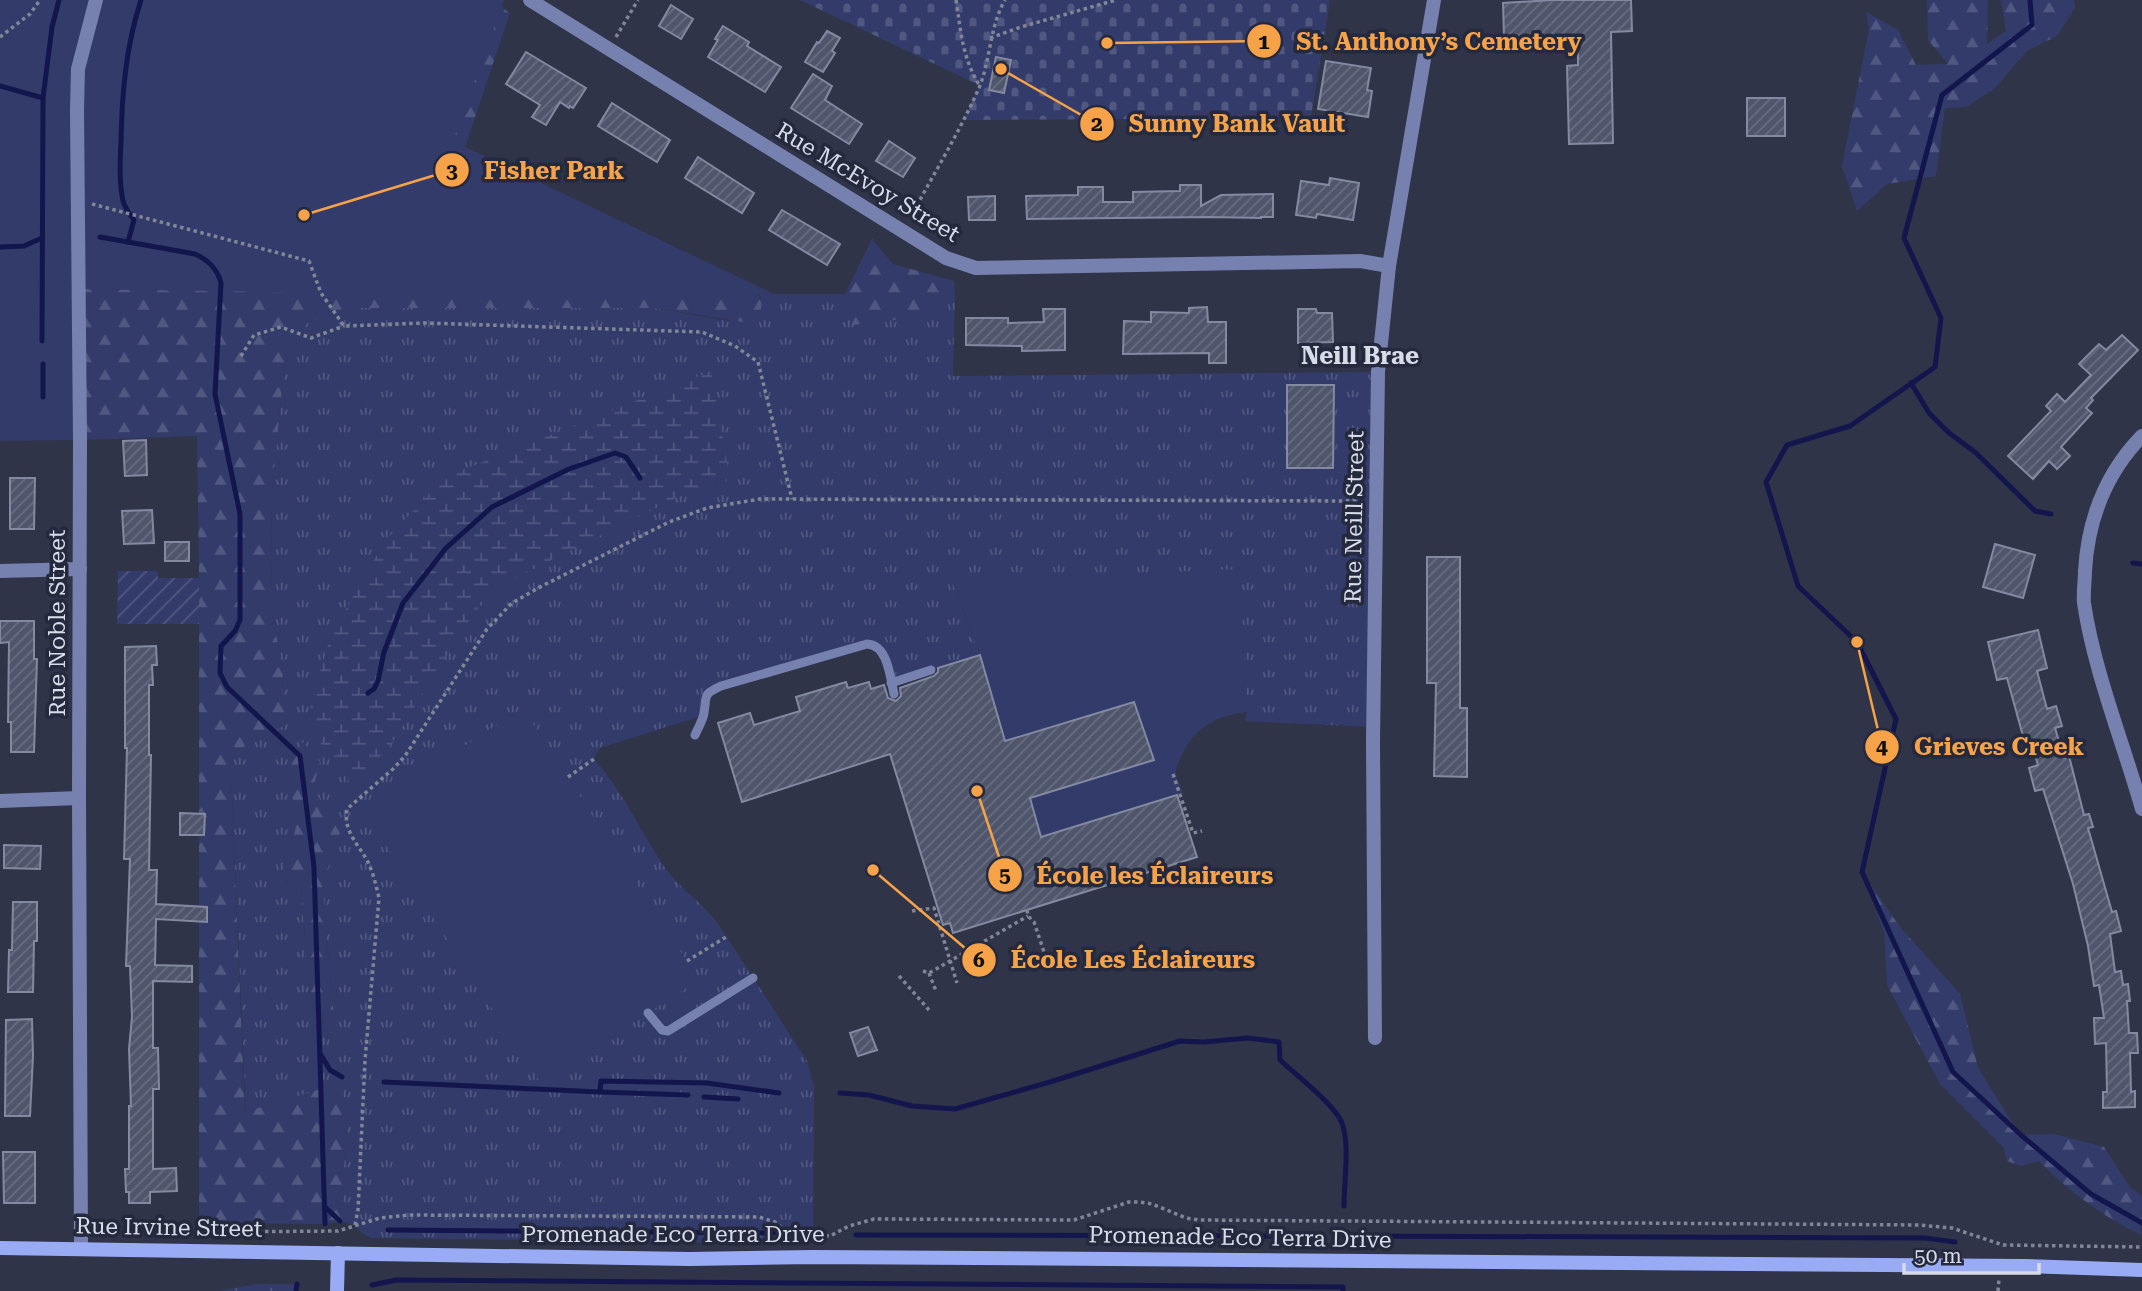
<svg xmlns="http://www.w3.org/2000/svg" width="2142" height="1291" font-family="'Roboto Serif',serif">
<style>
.grass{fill:url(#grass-tufts);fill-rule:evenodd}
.forest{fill:url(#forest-firs)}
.wetland{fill:url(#wetland-marsh)}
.cemetery{fill:url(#cemetery-stones)}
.park{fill:#333b6b}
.garden{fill:url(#garden-furrows)}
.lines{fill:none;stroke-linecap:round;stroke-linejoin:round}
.stream{stroke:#13164d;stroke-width:5}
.building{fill:url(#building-hatch);stroke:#8289a1;stroke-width:2}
.path{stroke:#818697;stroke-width:3.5;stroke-dasharray:3.5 3.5;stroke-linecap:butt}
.lane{stroke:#7681af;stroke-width:9}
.street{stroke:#7681af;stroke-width:14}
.secondary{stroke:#9aabf5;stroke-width:14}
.labels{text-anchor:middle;stroke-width:7;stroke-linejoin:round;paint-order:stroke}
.street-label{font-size:23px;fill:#d8dce9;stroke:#25293e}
.neighbourhood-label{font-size:24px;font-weight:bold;fill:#d8dce9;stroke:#25293e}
.leader{fill:none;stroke:#f6a248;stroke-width:2.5}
.callout-dot{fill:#f6a248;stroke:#25293e;stroke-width:2.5}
.mark-label{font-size:21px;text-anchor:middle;font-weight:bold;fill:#111}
.callout-label{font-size:24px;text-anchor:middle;font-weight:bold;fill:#f6a248;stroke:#25293e;stroke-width:7;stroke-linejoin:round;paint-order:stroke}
</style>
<defs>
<pattern id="grass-tufts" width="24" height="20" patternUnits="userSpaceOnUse" patternTransform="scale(1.75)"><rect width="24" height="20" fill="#333b6b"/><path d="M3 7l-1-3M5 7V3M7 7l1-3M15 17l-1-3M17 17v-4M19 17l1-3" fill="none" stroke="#505780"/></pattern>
<pattern id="forest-firs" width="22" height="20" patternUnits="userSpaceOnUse" patternTransform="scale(1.75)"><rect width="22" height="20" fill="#333b6b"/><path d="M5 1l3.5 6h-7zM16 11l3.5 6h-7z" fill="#505780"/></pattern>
<pattern id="wetland-marsh" width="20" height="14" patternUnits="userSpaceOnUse" patternTransform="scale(1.75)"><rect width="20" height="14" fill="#333b6b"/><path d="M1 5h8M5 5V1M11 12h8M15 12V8" fill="none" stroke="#505780"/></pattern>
<pattern id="cemetery-stones" width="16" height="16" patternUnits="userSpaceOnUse" patternTransform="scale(1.75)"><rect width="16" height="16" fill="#333b6b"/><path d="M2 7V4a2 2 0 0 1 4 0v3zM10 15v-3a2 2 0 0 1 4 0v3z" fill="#505780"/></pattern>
<pattern id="garden-furrows" width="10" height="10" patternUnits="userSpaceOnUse" patternTransform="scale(1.75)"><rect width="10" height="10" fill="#333b6b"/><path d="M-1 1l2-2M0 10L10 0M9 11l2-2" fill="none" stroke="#505780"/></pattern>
<pattern id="building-hatch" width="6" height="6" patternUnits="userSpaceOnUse" patternTransform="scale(1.75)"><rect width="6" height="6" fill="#4f556b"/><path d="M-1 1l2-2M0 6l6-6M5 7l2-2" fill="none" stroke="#686d80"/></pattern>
</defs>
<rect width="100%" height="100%" fill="#2f3448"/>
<path class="grass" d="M759 294H845L852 324 919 317 955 294 953 376 1378 372 1374 727 1245 721 1247 712 952 581 980 655 891 683 884 656 873 644 710 692 704 715 600 748 594 759C623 791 641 833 666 869 681 890 704 904 719 925L807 1061 814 1087V1098L813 1235 800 1233 789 1243H771L371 1238 362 1233 355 1225 340 1221 348 1111 246 1113 230 754 290 722 282 699 283 669 271 610 272 492 284 365 290 342 306 324 326 312 350 308H654L729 321 761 298ZM289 762 313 788 340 833 322 884 334 1016 324 1024 309 990 301 888 282 881 296 827Z"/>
<g class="forest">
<path d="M492 0 510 13 424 270 753 287C766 304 765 314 744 322L654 308H350L327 312 306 324 290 342 284 366 272 492 271 610 283 669 282 699 291 722 230 754 245 1112 337 1084 348 1111 340 1221 325 1224 199 1223V578L197 436 80 440 78 289Z"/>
<polygon points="1927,0 1988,0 1987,44 2006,31 2001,0 2074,0 2075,8 2057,36 2027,51 1995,88 1966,107 1945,108 1936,176 1887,184 1857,211 1842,166 1869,29 1866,12 1898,30 1916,65 1948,64 1928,40"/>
<polygon points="872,239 893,264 954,281 955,294 919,317 852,325 845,294"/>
<polygon points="303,742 320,762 313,788 340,833 322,884 334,1017 324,1024 309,990 301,888 281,882 296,827 288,762"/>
<path d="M1862 872 1900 927 1960 994 1978 1068 2020 1135 2054 1134 2104 1147 2130 1187 2142 1196 2141 1235C2107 1219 2064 1188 2039 1161L2021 1166 2007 1161 2004 1148 1940 1084 1887 985 1884 932Z"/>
</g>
<g class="wetland">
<polygon points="711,371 729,474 726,481 718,487 678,497 519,576 494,592 473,614 387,751 349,782 318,740 310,706 331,635 385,541 445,477"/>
<polygon points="258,1284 297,1284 297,1291 219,1291"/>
</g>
<polygon class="cemetery" points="800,0 1330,0 1311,118 964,120 979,85"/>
<g class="park">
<polygon points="0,0 504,0 453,141 774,294 396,294 78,289 80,440 0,441"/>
<path d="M1240 569 1247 712C1219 715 1197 726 1184 751 1181 757 1176 766 1176 772 1176 778 1181 787 1183 793L1041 837 1030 798 1153 760 1135 703 1018 737 1007 748 980 655 952 581Z"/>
<polygon points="523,708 699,980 540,1082 364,811"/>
</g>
<polygon class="garden" points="118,571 158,571 158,578 199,578 199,624 117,624"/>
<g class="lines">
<g class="stream">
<polyline points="2030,0 2032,25 1942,95 1904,238 1941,318 1935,367 1850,426 1787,445 1766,482 1798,586 1857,642 1896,719 1862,872 1953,1072 2021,1135 2091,1194 2142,1223"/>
<polyline points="0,86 43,98"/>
<path d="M100 237 195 254C208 260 217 268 221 283L215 394 240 514V620L235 631 221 646 220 673 227 687 300 756 314 867 325 1224"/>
<path d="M128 242 134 220C130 215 125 208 123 201 119 182 120 161 121 141 122 92 126 46 141 0"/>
<polyline points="0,247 24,246 42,238"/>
<polyline points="42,341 43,98 52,27 59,0"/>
<polyline points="43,364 43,397"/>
<polyline points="1911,383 1929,413 1949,433 1975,452 2035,511 2051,514"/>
<polyline points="2133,563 2142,564"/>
<polyline points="368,693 374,689 378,681 384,652 403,603 446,548 492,507 569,469 615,453 626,457 640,478"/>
<polyline points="321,1055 330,1070 342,1077"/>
<polyline points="384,1082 600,1092 601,1081 707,1083 779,1093"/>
<polyline points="600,1092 688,1095"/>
<path d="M840 1093 869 1095 912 1106 955 1109 1050 1082 1180 1041 1204 1042 1248 1038 1279 1042 1280 1060C1295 1074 1335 1105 1342 1123 1350 1145 1344 1181 1344 1206"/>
<polyline points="704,1097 738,1099"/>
<polyline points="325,1207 340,1221"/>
<polyline points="388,1230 774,1233"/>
<polyline points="856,1235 1320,1236"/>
<polyline points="1344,1236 1925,1238 1955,1242"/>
<polyline points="372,1285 396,1280 1343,1287 1343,1291"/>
<polyline points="296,1291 297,1284"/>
</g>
</g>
<g class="building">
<polygon points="1553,0 1631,0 1632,31 1611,32 1613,143 1569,144 1567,66 1578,65 1578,35 1504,37 1503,3"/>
<polygon points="671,5 693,19 681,39 659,26"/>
<polygon points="723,26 749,42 747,46 781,67 765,92 708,57 718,40 715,39"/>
<polygon points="827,31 840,38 832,51 835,53 823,72 805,62 817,42 819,43"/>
<polygon points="526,52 586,88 573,108 570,106 569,108 560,102 546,125 532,117 540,105 506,84"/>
<polygon points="996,57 1011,60 1004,93 989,90"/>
<polygon points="1326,61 1371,68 1367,90 1372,91 1368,117 1318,109"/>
<polygon points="813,74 832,86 825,100 862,124 849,144 791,108"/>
<rect x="1747" y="98" width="38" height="38"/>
<polygon points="612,103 670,140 657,162 598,126"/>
<polygon points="889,141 915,158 903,177 876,161"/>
<polygon points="698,157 754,193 742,213 685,178"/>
<polygon points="1330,178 1359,183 1353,220 1317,214 1316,218 1296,215 1301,181 1329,185"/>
<polygon points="1180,185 1201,185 1201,206 1221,195 1273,194 1273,217 1261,217 1261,218 1210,217 1027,219 1026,196 1078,195 1078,187 1103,187 1103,202 1133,202 1133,192 1180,191"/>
<polygon points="995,196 995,220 969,220 968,197"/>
<polygon points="782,210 840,244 827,265 769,230"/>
<polygon points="1207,307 1208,322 1226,322 1226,363 1209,363 1209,353 1123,354 1124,321 1151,322 1151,312 1189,313 1189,308"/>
<polygon points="1043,309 1065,309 1065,350 1022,351 1022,346 966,345 966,318 1008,318 1008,323 1044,322"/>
<polygon points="1298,309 1316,309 1317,313 1332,313 1333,342 1298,343"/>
<polygon points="2122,335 2138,350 2091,398 2093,400 2086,408 2092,413 2061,447 2070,456 2057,469 2049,461 2033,479 2008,456 2051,411 2046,406 2057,394 2065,402 2091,375 2079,364 2099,344 2106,350"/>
<polygon points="1287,385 1334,385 1333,468 1287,468"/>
<polygon points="146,440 147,475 125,476 123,441"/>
<polygon points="10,478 35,478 34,529 10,529"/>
<polygon points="152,510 154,543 124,544 122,511"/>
<rect x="165" y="542" width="24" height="19"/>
<polygon points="1995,544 2035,555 2023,598 1983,587"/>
<polygon points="1427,557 1460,557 1460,708 1467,708 1467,777 1434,776 1436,683 1427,683"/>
<polygon points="0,621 34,621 34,659 37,659 34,752 11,752 11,722 8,722 9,642 0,643"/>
<polygon points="2038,630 2047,668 2037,671 2047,709 2056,706 2062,726 2055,728 2064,758 2069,756 2084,815 2089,814 2093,827 2088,828 2112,912 2116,911 2121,931 2110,934 2115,972 2121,971 2123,985 2128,984 2130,1001 2127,1001 2129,1033 2137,1033 2138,1053 2130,1053 2131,1092 2135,1091 2135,1107 2103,1108 2103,1092 2107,1092 2106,1043 2095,1044 2094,1018 2104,1018 2099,985 2094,986 2088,946 2073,884 2043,789 2035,791 2029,768 2038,765 2029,735 2023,736 2007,678 1997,680 1988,642"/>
<polygon points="156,646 157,665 152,665 153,685 149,685 149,755 151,755 149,870 157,870 156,904 207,907 207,922 156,919 155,965 192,966 192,982 153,981 153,1048 158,1048 159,1089 153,1089 153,1169 176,1168 177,1191 150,1192 150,1203 129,1203 129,1192 126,1192 125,1169 129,1169 129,1106 131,1106 129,1049 132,1017 130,966 126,966 130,859 124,859 127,748 125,748 125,647"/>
<polygon points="980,655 1005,741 1134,702 1154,760 1030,798 1041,837 1177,795 1197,857 953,933 950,923 943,925 890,754 742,802 718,723 750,713 754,725 800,711 796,697 846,682 848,688 869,682 871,689 884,685 888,698 896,701 901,696 900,688 934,676 938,672 938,668"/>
<polygon points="180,813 205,814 204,835 180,835"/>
<polygon points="4,845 41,846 40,869 4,868"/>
<polygon points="13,902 37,902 37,941 34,941 33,992 8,992 9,950 12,950"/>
<polygon points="32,1019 33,1056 30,1116 5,1116 6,1020"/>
<polygon points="868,1027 877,1050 858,1056 850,1033"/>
<polygon points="3,1152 35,1152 35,1203 4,1203"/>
</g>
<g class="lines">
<g class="path">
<path d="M956 0C961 32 962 56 979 85"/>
<polyline points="0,37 30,14 40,0"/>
<polyline points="616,37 638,0"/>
<polyline points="990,38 1021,27 1116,0"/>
<polyline points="92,204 309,261 321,293 344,326 425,323 702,332 735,346 758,362 792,499"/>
<path d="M910 218C933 175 959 133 979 88 991 59 989 28 1005 0"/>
<polyline points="241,356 254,335 281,327 311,338 344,326"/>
<polyline points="1173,774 1193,833 1202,831"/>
<polyline points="568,777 594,759"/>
<polyline points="1027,910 1028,916 1034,922 1044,952"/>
<polyline points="912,911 934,908 957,983"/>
<polyline points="687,961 726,937"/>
<polyline points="923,971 929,973 1028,916"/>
<polyline points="929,973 936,991"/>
<polyline points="899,976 929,1010"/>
<path d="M355 1225 358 1210 365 1060 379 898C376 885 373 872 367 860 357 843 343 830 347 809L393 769 405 756 487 629 512 603 542 586 669 522 707 508 760 499 1360 501"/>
<polyline points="209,1232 338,1231 380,1218 409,1215 759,1217 775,1222 787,1232 830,1236 849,1226 874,1219 1074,1220 1129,1202 1140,1202 1152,1204 1186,1218 1199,1220 1919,1225 1952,1228 2003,1245 2142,1247"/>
<polyline points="1998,1291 1999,1279"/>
</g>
<g class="lane">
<polyline points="891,683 931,670"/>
<path d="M695 735C698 728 703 720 704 713 707 695 702 695 721 686L867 644C888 645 890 677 894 694"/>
<polyline points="648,1013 662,1030 668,1031 753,978"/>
</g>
<g class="street">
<polyline points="530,0 946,258 976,268 1360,261 1389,266"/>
<path d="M2142 436C2106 473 2088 519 2085 571 2085 581 2083 592 2084 603 2094 671 2123 742 2142 809"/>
<polyline points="0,571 80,569"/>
<polyline points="0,801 79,798"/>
<polyline points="1375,1038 1373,742 1378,372 1389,266 1434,0"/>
<polyline points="81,1248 79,798 80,440 77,110 78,69 96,0"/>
</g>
<g class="secondary">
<polyline points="0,1248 689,1259 812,1257 977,1258 2023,1266 2142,1270"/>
<polyline points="337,1291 338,1253"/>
</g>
</g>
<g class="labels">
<g class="street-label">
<text transform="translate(868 182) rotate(31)" y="8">Rue McEvoy Street</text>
<text transform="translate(1354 517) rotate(-89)" y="8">Rue Neill Street</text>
<text transform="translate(57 623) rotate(-90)" y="8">Rue Noble Street</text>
<text transform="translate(169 1227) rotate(1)" y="8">Rue Irvine Street</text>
<text x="673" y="1242">Promenade Eco Terra Drive</text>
<text transform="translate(1240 1237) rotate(1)" y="8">Promenade Eco Terra Drive</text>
</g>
<g class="neighbourhood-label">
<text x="1360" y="364">Neill Brae</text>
</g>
</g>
<path class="leader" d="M1107 43L1264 41M1001 69L1097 124M304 215L452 170M1857 642L1882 747M977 791L1005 875M873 870L979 960"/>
<g class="callout-dot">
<circle cx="1107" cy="43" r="7"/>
<circle cx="1001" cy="69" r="7"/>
<circle cx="304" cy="215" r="7"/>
<circle cx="1857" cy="642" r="7"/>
<circle cx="977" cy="791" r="7"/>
<circle cx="873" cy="870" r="7"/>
<circle cx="1264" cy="41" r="18"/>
<circle cx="1097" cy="124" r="18"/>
<circle cx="452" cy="170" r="18"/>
<circle cx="1882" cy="747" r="18"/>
<circle cx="1005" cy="875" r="18"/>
<circle cx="979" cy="960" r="18"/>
</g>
<g class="mark-label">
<text x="1264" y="49">1</text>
<text x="1097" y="131">2</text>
<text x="452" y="178">3</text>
<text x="1882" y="754">4</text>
<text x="1005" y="882">5</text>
<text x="979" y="967">6</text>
</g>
<g class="callout-label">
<text x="1439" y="50">St. Anthony’s Cemetery</text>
<text x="1237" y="132">Sunny Bank Vault</text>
<text x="554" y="179">Fisher Park</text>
<text x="1999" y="755">Grieves Creek</text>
<text x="1155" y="884">École les Éclaireurs</text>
<text x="1133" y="968">École Les Éclaireurs</text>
</g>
<path d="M1904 1263v10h135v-10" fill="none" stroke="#d8dce9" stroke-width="3.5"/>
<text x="1914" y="1263" font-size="21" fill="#d8dce9" stroke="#25293e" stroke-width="5" paint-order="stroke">50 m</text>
</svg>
